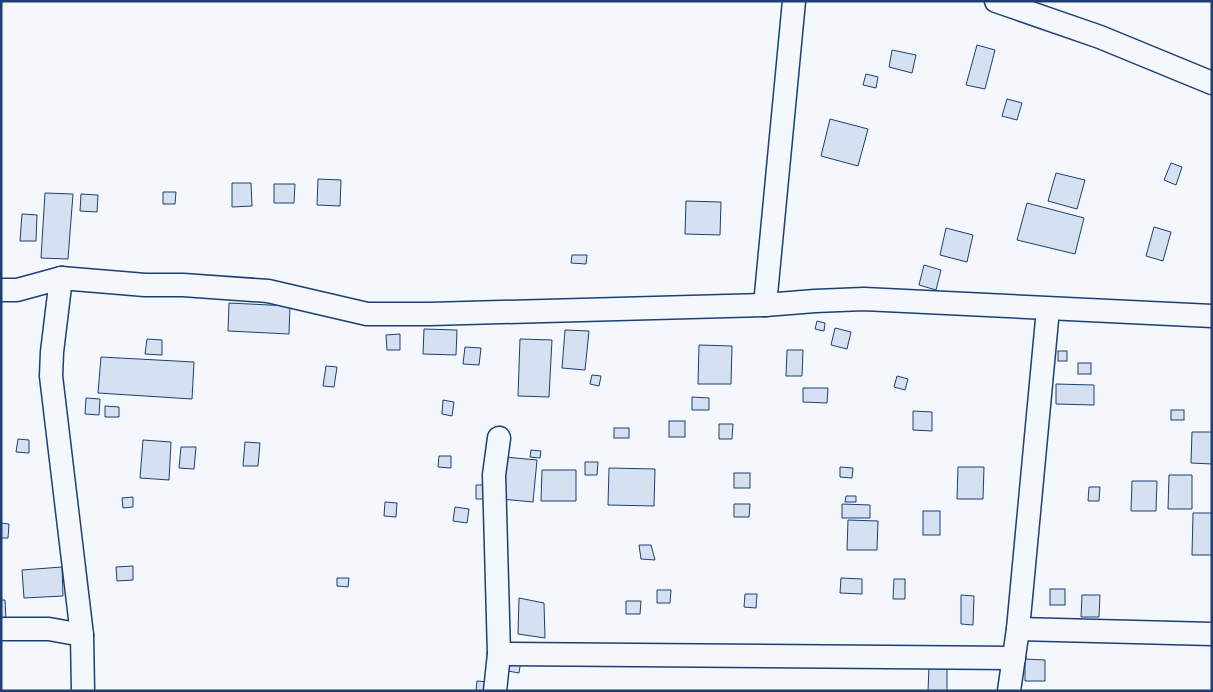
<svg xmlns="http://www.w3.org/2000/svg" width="1213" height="692" font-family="'PT Serif',serif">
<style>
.building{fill:#d5e0f0;stroke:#1d3f73}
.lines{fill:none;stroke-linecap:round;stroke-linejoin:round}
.minor-casing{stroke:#1d3f73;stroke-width:25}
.minor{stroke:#f4f7fb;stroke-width:22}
</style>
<rect width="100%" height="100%" fill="#f4f7fb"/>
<g class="building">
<polygon points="977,45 995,50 985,89 966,85"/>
<polygon points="892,50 916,55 912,73 889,67"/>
<polygon points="866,74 878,77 876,88 863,85"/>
<polygon points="1007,99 1022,103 1017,120 1002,116"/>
<polygon points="830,119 868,129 858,166 821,156"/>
<polygon points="1171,163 1182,167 1176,185 1164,180"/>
<polygon points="1056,173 1085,180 1077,209 1048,201"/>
<polygon points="318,179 341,180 340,206 317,205"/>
<polygon points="232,183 251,183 252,206 232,207"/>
<polygon points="274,184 295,184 294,203 274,203"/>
<polygon points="163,192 176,192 175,204 163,204"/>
<polygon points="45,193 73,194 68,259 41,258"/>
<polygon points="81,194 98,195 97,212 80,211"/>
<polygon points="686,201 721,202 720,235 685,234"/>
<polygon points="1027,203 1084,218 1075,254 1017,240"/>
<polygon points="22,214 37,215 36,241 20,241"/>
<polygon points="1154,227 1171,232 1163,261 1146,256"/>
<polygon points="946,228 973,235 967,262 940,255"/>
<polygon points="572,255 587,255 586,264 571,263"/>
<polygon points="924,265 941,270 936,290 919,285"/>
<polygon points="229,303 290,306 289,334 228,331"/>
<polygon points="817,321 825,323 824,331 815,329"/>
<polygon points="835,328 851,332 847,349 831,345"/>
<polygon points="424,329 457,330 456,355 423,354"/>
<polygon points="565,330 589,331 585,370 562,368"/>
<polygon points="400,334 400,350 387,350 386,335"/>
<polygon points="147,339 162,340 162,355 145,354"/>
<polygon points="520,339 552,340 549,397 518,396"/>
<polygon points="699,345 732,346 731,384 698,384"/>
<polygon points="465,347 481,348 479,365 463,364"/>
<polygon points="787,350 803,350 802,376 786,376"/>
<rect x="1058" y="351" width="9" height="10"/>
<polygon points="101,357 194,362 192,399 98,393"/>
<rect x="1078" y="363" width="13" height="11"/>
<polygon points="326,366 337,367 334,387 323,386"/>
<polygon points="592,375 601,376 599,386 590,384"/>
<polygon points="897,376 908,379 905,390 894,387"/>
<polygon points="1056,384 1094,385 1094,405 1056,404"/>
<polygon points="803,388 828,388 827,403 803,402"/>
<polygon points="692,397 709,398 709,410 692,410"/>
<polygon points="86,398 100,399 99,415 85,414"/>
<polygon points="443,400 454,402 452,416 442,414"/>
<polygon points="105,406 119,407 119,417 105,417"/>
<rect x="1171" y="410" width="13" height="10"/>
<polygon points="913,411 932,412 932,431 913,430"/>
<rect x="669" y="421" width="16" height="16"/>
<polygon points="719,424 733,424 732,439 719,439"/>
<rect x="614" y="428" width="15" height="10"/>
<polygon points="1192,432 1212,432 1212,464 1191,463"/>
<polygon points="18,439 29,440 29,453 16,452"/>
<polygon points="143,440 171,442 169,480 140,478"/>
<polygon points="245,442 260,443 258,466 243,466"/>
<polygon points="181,447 196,447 194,469 179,468"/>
<polygon points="531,450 541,451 540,458 530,457"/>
<polygon points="439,456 451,456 451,468 438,467"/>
<polygon points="505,457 537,460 533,502 501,499"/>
<polygon points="585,462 598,462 597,475 585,475"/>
<polygon points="840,467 853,468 852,478 840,477"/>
<polygon points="958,467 984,467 983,499 957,499"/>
<polygon points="609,468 655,469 654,506 608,505"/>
<polygon points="542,470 576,470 576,501 541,501"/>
<rect x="734" y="473" width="16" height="15"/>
<polygon points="1169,475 1192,475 1192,509 1168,509"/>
<polygon points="1132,481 1157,481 1156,511 1131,511"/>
<polygon points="476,485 490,485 489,499 476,499"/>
<polygon points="1089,487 1100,487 1099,501 1088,501"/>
<polygon points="846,496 856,496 856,502 845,502"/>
<polygon points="133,497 133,507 123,508 122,498"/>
<polygon points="385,502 397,503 396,517 384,516"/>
<polygon points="734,504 750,504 749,517 734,517"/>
<polygon points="842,504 870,505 870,518 842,518"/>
<polygon points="455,507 469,509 467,523 453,521"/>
<rect x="923" y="511" width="17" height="24"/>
<polygon points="1193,513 1212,513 1212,555 1192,555"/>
<polygon points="848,520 878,521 877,550 847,550"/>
<polygon points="1,523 9,524 8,538 1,538"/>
<polygon points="639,545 651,545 655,560 641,559"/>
<polygon points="133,566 133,580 117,581 116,567"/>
<polygon points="62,567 63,596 24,598 22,570"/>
<polygon points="337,578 349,578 348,587 337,586"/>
<polygon points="841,578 862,579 862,594 840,593"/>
<polygon points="894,579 905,579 905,599 893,599"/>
<rect x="1050" y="589" width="15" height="16"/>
<polygon points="657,590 671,590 670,603 657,603"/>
<polygon points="745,594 757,594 756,608 744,607"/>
<polygon points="961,595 974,596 973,625 961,624"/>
<polygon points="1082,595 1100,595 1099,617 1081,617"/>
<polygon points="519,598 544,603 545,638 518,634"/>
<polygon points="1,600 5,600 6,621 1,621"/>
<polygon points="626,601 641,601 640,614 626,614"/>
<polygon points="510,659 521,660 519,673 508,671"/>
<polygon points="1025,659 1045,660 1045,681 1025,681"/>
<polygon points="929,666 947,667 947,691 928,691"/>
<polygon points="477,681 488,682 487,691 476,691"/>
</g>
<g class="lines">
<defs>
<g id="minor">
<polyline points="996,1 1100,37 1212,83"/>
<polyline points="61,278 52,352 51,376 82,635 83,691"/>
<polyline points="1,290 17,290 61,278 145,285 183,285 268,291 367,314 430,314 765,305 815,301 864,299 1212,316"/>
<polyline points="765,305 794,1"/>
<polyline points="1,629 49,629 82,635"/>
<polyline points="1018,629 1212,634"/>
<polyline points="499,654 1014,658"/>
<polyline points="495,691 499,654 494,475 499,438"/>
<polyline points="1009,691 1018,629 1048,309"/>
</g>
</defs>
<use href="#minor" class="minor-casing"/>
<use href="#minor" class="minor"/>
</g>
<rect width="1213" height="692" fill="none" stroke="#1d3f73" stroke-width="5"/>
</svg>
